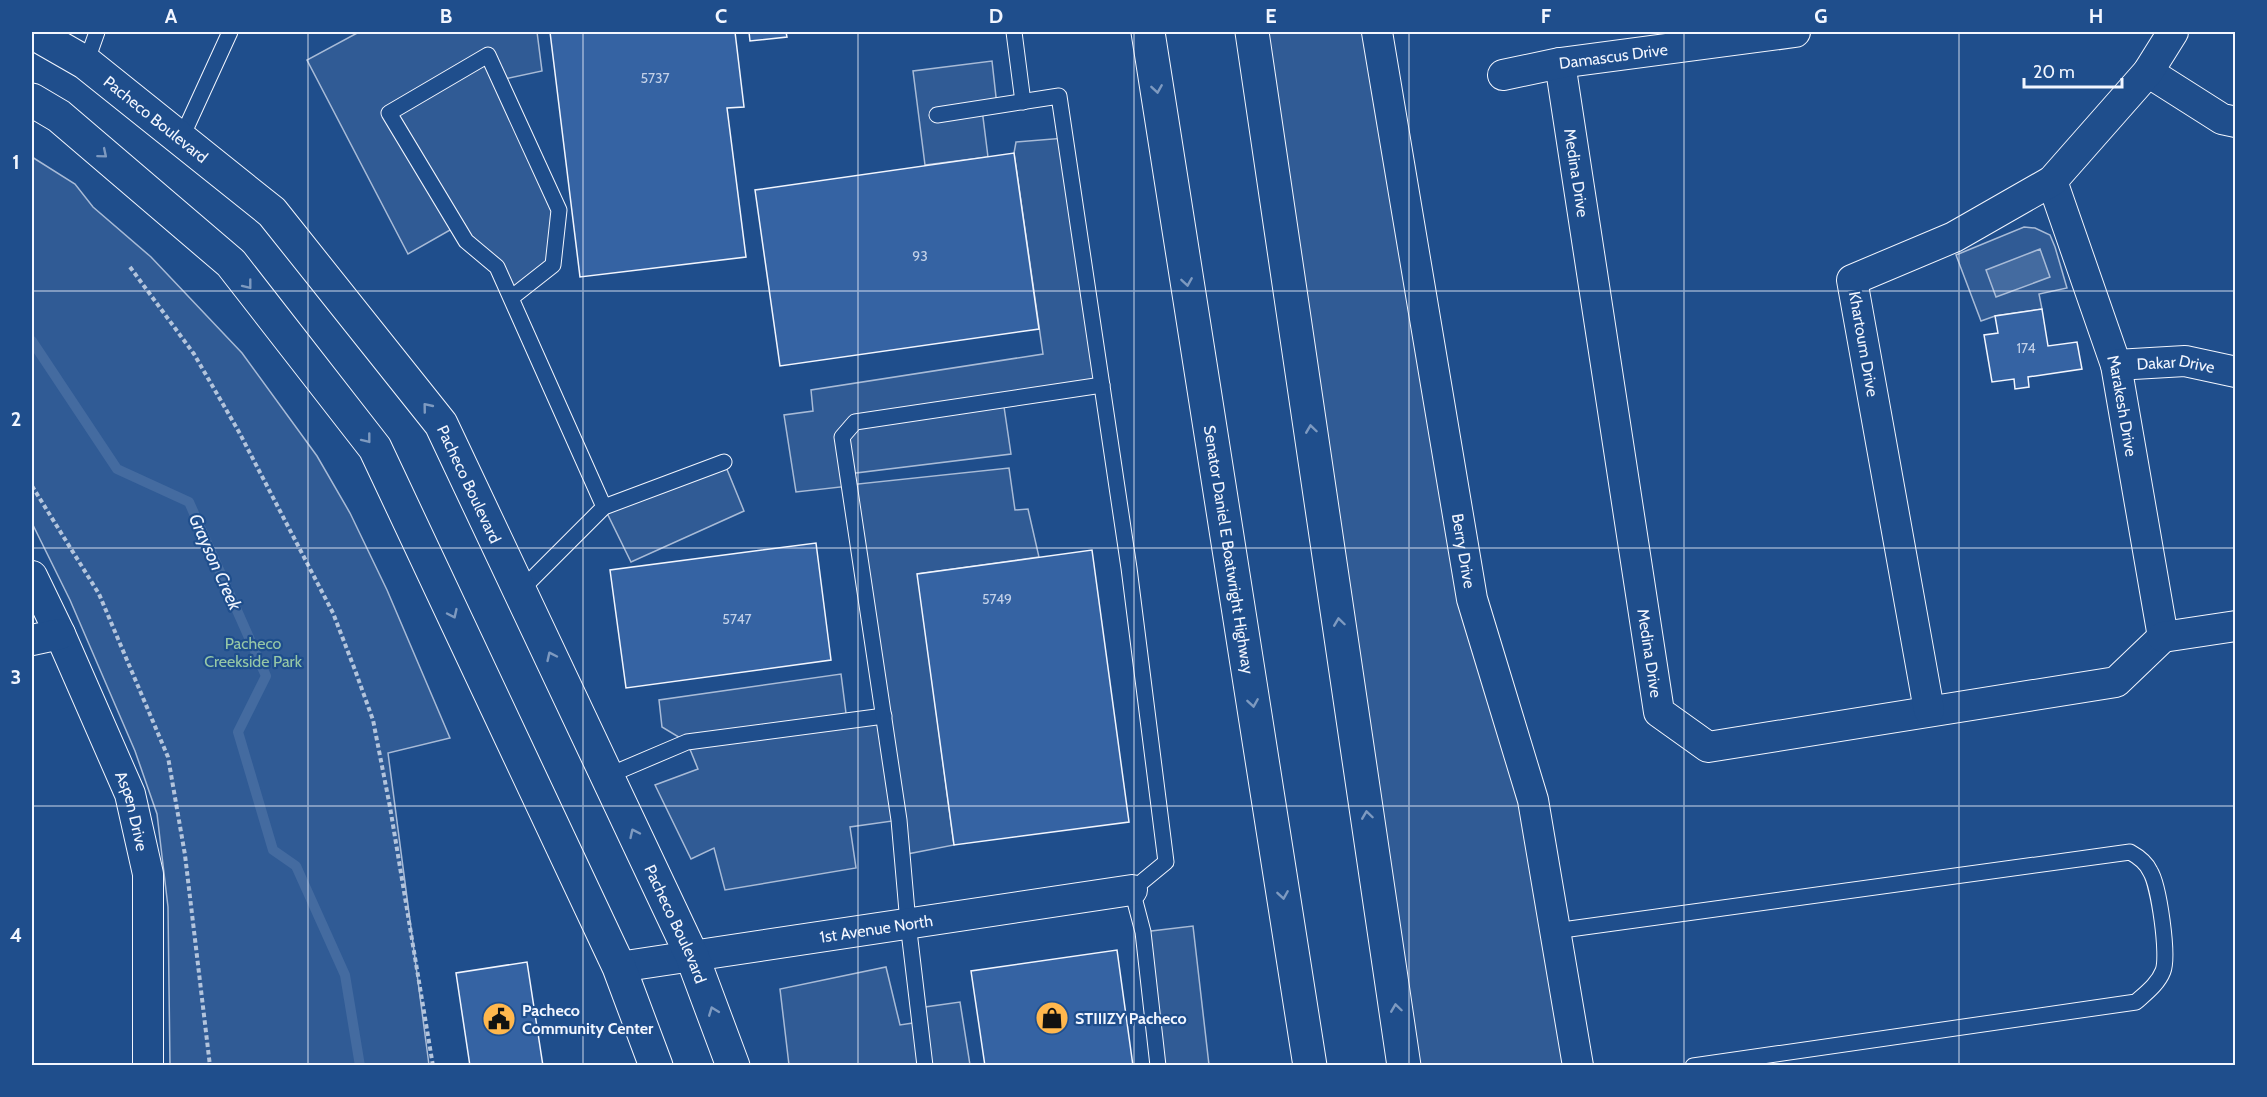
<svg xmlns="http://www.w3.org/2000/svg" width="2267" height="1097" font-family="Cabin,sans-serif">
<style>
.built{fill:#305b95;stroke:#a8bbd7;stroke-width:1.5}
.water{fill:#446ba0;stroke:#a8bbd7;stroke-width:1.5}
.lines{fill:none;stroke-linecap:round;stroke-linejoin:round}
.stream{stroke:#446ba0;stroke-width:10}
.building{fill:#3563a3;stroke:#f2f6ff;stroke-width:1.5}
.service-casing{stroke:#f2f6ff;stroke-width:17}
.minor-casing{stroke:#f2f6ff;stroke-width:32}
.secondary-casing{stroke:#f2f6ff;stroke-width:35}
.motorway-casing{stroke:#f2f6ff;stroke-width:35}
.path{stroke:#b3c4dc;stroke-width:4;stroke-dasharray:4.5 3;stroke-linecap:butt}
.service{stroke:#1f4e8c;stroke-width:15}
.minor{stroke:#1f4e8c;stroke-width:30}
.secondary{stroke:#1f4e8c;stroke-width:33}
.motorway{stroke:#1f4e8c;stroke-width:33}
.oneway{stroke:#7e9ac0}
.grid{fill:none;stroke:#f2f6ff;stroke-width:1.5;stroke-opacity:0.55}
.labels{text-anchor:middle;stroke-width:4.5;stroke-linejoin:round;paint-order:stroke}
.number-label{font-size:14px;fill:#c3d1e8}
.street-label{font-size:16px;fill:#f2f6ff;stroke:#1f4e8c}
.park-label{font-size:16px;fill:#97c8a6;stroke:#1f4e8c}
.poi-label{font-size:16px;font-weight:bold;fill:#f2f6ff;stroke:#1f4e8c;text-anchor:start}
.water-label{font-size:18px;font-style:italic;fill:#f2f6ff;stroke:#1f4e8c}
.neatline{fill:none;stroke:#f2f6ff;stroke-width:2}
.grid-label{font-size:20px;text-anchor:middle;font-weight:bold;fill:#f2f6ff}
</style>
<rect width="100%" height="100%" fill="#1f4e8c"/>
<g class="built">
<polygon points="359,32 537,32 542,71 500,80 559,210 553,265 511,298 457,226 408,254 307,60"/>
<polygon points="1252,32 1377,32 1472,599 1533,800 1578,1065 1404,1065"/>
<polygon points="992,61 997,106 982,109 988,157 925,165 913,71"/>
<polygon points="1065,138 1102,385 1003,400 1011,454 848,474 849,485 1009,468 1015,510 1028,509 1039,557 918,574 954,845 902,855 899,820 850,827 856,868 725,890 714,848 691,859 655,785 698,769 687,742 662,727 659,700 841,674 847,721 884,716 849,486 796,492 784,415 813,411 811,390 1043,354 1014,153 1016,142"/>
<polygon points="32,157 75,184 93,207 151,257 242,353 317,456 350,513 387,590 450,738 388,753 429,1065 170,1065 168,907 157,814 135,751 70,600 32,523"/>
<polygon points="2024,227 2035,228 2050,235 2055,247 2067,288 2039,294 2042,309 1995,316 1981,321 1956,255"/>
<polygon points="724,462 744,511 631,562 604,507"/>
<polygon points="1193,926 1209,1065 1158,1065 1143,932"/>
<polygon points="886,967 900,1025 919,1022 918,1008 960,1002 970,1065 789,1065 780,989"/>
</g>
<polygon class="water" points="2040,249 2050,277 1996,297 1986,270"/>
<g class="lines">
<polyline class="stream" points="32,341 117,469 189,502 266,676 238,732 273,850 296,866 345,975 360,1066"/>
</g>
<g class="building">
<polygon points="550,32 735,32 744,107 727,108 746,257 580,277"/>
<polygon points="749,32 786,32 787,37 750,41"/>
<polygon points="1014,153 1039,329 780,366 755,190"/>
<polygon points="2042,309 2048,346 2077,342 2082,369 2028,377 2029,387 2015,389 2014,379 1992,382 1984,335 1998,333 1995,316"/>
<polygon points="816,543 831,660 626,688 610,570"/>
<polygon points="1092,550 1129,822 954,845 917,574"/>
<polygon points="1117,950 1133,1066 985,1066 971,971"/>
<polygon points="527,962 543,1066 470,1066 456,973"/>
</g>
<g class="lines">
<defs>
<g id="service">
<polyline points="1014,32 1023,102"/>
<polyline points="86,63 97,32"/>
<polyline points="937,115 1059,96 1129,568 1166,862 1132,890 1143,932 1158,1066"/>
<polyline points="181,139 230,32"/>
<polyline points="511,298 553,265 559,210 488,55 389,113 466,241 497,267 604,507"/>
<polyline points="520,591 604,507 724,462"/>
<polyline points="607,776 687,742 884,716"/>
<path d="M1555 931 2130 852C2139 857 2146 862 2150 871 2159 885 2169 956 2163 971 2158 984 2146 993 2136 1002L1693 1066"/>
<polyline points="925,1066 908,923 899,820 842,437 855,422 1102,385"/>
</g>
<g id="minor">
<path id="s1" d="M1377 32 1472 599 1533 800 1578 1066"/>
<path id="s2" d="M1560 63 1659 712 1708 747 2116 682 2163 637"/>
<polyline points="2148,72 2222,119 2236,122"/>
<path id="s3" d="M1503 75 1560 63 1795 32"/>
<path id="s4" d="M2052 181 2116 365 2163 637"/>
<path id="s5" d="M2116 365 2185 361 2236 372"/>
<path id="s6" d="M32 576 60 634 130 794 148 874V1066"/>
<polyline points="2163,637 2236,626"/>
<polyline points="32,640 60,634"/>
<polyline points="1929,710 1852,280 1954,237 2052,181 2148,72 2173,32"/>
<path id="s7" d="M619 967 1132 890"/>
</g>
<g id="secondary">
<path id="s8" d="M32 32 86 63 272 212 441 424 692 956 733 1066"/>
<polyline points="32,100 59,116 231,263 375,448 619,967 656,1066"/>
</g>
<g id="motorway">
<path id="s9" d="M1148 32 1310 1066"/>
<polyline points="1252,32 1404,1066"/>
</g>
</defs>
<use href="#service" class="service-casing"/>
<use href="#minor" class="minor-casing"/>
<use href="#secondary" class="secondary-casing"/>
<use href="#motorway" class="motorway-casing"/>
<g class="path">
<polyline points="130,267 194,354 239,432 333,613 355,670 373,720 390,807 433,1066"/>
<polyline points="32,486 99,594 168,757 185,855 210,1066"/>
</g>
<use href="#service" class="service"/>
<use href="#minor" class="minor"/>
<use href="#secondary" class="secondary"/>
<use href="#motorway" class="motorway"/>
</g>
<defs><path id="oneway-chevron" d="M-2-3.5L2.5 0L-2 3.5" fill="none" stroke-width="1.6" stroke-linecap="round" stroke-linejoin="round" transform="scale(1.5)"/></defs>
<g class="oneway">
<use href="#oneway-chevron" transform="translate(1157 89) rotate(81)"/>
<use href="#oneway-chevron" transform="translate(103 154) rotate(40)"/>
<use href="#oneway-chevron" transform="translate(1187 282) rotate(81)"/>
<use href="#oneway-chevron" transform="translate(248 285) rotate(52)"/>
<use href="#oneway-chevron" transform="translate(427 407) rotate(-129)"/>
<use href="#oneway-chevron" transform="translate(1311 429) rotate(-98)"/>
<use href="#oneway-chevron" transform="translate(367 439) rotate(52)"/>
<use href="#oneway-chevron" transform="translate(453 614) rotate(65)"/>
<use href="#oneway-chevron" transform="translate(1339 622) rotate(-98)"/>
<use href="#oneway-chevron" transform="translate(551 656) rotate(-115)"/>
<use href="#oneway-chevron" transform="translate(1253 703) rotate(81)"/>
<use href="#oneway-chevron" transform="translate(1367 815) rotate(-98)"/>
<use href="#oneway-chevron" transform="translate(634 833) rotate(-115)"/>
<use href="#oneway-chevron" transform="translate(1283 895) rotate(81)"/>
<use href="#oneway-chevron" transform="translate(1396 1008) rotate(-98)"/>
<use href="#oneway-chevron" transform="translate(713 1011) rotate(-111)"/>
</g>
<path class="grid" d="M308 32V1066M583 32V1066M858 32V1066M1134 32V1066M1409 32V1066M1684 32V1066M1959 32V1066M32 291H2236M32 548H2236M32 806H2236"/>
<defs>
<symbol id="shop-disc" viewBox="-11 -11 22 22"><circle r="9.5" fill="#ffb74d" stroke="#1f4e8c"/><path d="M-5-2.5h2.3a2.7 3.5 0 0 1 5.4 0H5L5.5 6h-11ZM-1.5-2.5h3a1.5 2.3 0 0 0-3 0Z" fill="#111"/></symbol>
<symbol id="civic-disc" viewBox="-11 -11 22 22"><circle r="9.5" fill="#ffb74d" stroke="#1f4e8c"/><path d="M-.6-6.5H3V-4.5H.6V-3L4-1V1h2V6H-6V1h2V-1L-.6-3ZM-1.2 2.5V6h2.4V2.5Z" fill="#111"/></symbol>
</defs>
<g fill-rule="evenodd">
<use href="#shop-disc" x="1033" y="999" width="38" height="38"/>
<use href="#civic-disc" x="480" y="1000" width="38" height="38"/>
</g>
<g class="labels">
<g class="number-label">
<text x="655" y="83">5737</text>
<text x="920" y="261">93</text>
<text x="2026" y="353">174</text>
<text x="997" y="604">5749</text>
<text x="737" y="624">5747</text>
</g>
<g class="street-label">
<text dy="6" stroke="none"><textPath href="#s3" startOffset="112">Damascus Drive</textPath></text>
<text dy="6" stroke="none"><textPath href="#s8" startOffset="152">Pacheco Boulevard</textPath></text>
<text dy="6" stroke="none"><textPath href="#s2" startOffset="111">Medina Drive</textPath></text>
<text transform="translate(1864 344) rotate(80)" y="6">Khartoum Drive</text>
<text dy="6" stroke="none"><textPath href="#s5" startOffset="60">Dakar Drive</textPath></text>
<text dy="6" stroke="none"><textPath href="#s4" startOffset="236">Marakesh Drive</textPath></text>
<text dy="6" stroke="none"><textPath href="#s8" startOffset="638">Pacheco Boulevard</textPath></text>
<text dy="6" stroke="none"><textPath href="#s9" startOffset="524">Senator Daniel E Boatwright Highway</textPath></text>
<text dy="6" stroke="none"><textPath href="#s1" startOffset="526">Berry Drive</textPath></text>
<text dy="6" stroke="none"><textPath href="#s2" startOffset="597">Medina Drive</textPath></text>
<text dy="6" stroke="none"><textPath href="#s6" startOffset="256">Aspen Drive</textPath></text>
<text dy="6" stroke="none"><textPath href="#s8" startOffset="1124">Pacheco Boulevard</textPath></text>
<text dy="6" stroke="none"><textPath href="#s7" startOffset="260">1st Avenue North</textPath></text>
</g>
<g class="park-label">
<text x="253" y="649">Pacheco<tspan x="253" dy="18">Creekside Park</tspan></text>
</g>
<g class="poi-label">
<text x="522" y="1016">Pacheco<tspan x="522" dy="18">Community Center</tspan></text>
<text x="1075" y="1024">STIIIZY Pacheco</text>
</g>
<g class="water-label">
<text transform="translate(215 562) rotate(66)" y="6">Grayson Creek</text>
</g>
</g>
<rect width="2267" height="1097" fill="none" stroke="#1f4e8c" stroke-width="66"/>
<path d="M2024 78v9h98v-9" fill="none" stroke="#f2f6ff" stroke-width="3"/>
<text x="2033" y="78" font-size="18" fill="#f2f6ff" stroke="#1f4e8c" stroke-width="4.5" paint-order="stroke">20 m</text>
<rect x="33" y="33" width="2201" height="1031" class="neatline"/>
<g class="grid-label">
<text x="171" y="23">A</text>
<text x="446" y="23">B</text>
<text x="721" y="23">C</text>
<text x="996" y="23">D</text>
<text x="1271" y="23">E</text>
<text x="1546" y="23">F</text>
<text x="1821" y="23">G</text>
<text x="2096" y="23">H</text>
<text x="16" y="169">1</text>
<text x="16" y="426">2</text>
<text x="16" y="684">3</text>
<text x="16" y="942">4</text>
</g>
</svg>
